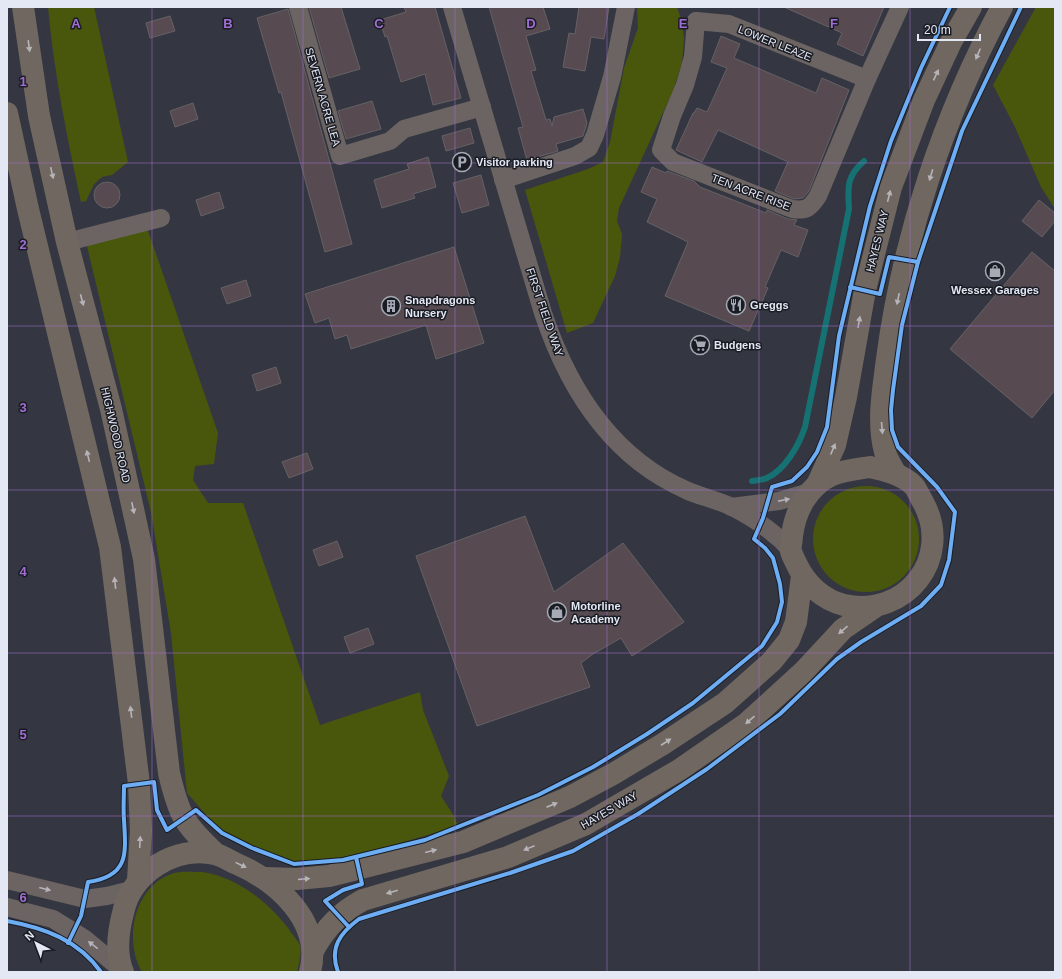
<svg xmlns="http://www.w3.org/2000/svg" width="1062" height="979" font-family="Helvetica,sans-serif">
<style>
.green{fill:#49570c}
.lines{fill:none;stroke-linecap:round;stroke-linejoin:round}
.stream{stroke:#167173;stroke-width:6}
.building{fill:#574b51;stroke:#656165}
.street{stroke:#6b6462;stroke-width:18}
.secondary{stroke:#706760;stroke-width:22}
.cycleway-casing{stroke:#1a1c24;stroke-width:6}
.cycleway{stroke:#6dadf4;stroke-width:4}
.oneway{fill:#b6b4b9}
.oneway2{fill:#b4b3ba}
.grid{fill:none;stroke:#a06ed2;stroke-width:1;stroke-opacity:0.55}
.labels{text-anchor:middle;stroke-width:3;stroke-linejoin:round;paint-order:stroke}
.street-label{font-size:11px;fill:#e4e8f4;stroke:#1a1c24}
.poi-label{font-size:11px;font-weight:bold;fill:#e4e8f4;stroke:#1a1c24;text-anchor:start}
.grid-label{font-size:13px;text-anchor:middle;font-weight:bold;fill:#a06ed2;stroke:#1a1c24;stroke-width:3;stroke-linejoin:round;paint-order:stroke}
</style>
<rect width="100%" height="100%" fill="#343741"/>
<g class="green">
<path d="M48 7H94L128 162 112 175 102 177 94 184 86 201 81 202C67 137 54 73 48 7Z"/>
<polygon points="637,7 677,7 682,22 684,39 682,63 673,91 619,208 617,221 622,234 620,257 615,276 593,323 567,333 525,190 588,169 603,162 610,142 624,68 638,28"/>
<polygon points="1036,7 1055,7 1055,209 1041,187 1015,127 993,85"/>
<polygon points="145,222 218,433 214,464 195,466 193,480 208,503 243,503 320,725 420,692 423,710 449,776 441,796 454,816 458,826 343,860 294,864 222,833 187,793 171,633 151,512 85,238"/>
<circle cx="866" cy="539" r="53"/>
<path d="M202 872C238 877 273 905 293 935 295 938 298 941 300 945 302 953 299 964 297 972H142C123 940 134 885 174 873 183 871 194 872 202 872Z"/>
</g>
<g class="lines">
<path class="stream" d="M752 481C756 480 763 480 767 478 785 470 799 445 805 427L849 209C848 187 846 177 864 161"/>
</g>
<g class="building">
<polygon points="309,7 341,7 360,69 329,78"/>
<polygon points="404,7 435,7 461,98 433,105 425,74 401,82 387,36 385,37 380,20 406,12"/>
<polygon points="489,7 543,7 550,29 526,36 536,70 531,71 546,120 550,119 552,126 554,117 583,109 587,123 583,136 556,144 558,151 527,160 518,128 523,127"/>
<polygon points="579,7 609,7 604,39 591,37 585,71 563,67 569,33 575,34"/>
<polygon points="784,7 884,7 863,56 837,44 842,33"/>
<polygon points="288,9 352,244 325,252 281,92 279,93 257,18"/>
<polygon points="170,16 175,31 150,38 146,23"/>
<polygon points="721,36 740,44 734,58 816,93 822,78 849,90 809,191 803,198 794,199 775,191 788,162 718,130 702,162 676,150 693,113 694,113 697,108 707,112 727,68 711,62"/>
<polygon points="372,101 381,129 346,139 338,111"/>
<polygon points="193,103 198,119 175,127 170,111"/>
<polygon points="470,128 474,143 446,151 442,136"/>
<polygon points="428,157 436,187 413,194 415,198 382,208 374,180 409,169 407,164"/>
<polygon points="652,167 666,173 667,171 694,181 700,187 766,213 767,210 788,219 797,220 794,225 808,230 798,257 781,250 765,287 768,288 749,331 665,296 688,242 647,222 657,199 641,192"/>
<polygon points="481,175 489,205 462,213 453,183"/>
<circle cx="107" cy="195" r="13"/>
<polygon points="219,192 224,208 201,216 196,200"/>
<polygon points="1039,200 1055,213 1055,221 1042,237 1022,221"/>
<polygon points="454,247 484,343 436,359 426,325 351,349 347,335 335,339 329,318 315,323 305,294"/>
<polygon points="1032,252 1055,271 1055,390 1032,418 950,349"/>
<polygon points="246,280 251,296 227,304 221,288"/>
<polygon points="276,367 281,383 257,391 252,375"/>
<polygon points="307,453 313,469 289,478 282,462"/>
<polygon points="525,516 554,592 623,543 684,622 632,656 621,638 593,654 581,663 590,687 477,726 416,556"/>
<polygon points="337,541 343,557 319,566 313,550"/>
<polygon points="368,628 374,644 350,653 344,637"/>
</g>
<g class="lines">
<g class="street">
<polyline points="298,7 340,156 390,141 404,129 482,107"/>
<path d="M452 7 543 313C568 388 611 457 686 490 701 497 718 500 732 507 754 518 774 532 791 550"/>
<path d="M696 21 693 57 685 85 672 116 661 150 673 162 792 209C807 211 810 208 818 196L867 79 900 7"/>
<polyline points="696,21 729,24 867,79"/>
<polyline points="503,180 575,156 589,148 595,135 612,77 626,7"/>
<polyline points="67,242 161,218"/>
<polyline points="731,507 779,501 810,492"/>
<polyline points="7,880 85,899 107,896 131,890"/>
<polyline points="7,907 53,919 85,939 122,970"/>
</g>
<g class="secondary">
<path d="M23 7 39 116 67 242 111 409 144 559 169 773C179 816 184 824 216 854"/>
<polyline points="7,113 28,209 110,547 139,784 141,831 138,880"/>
<path d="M870 467C886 471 902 474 914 486 917 490 920 497 923 502 954 558 905 619 844 605 823 600 806 584 797 565 795 560 792 556 791 551 790 547 792 541 792 536 795 511 808 486 832 475 844 470 857 469 870 467Z"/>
<path d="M896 474C892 467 887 459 885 452 877 422 883 390 887 359 903 237 944 115 1002 7"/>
<polyline points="817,485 835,445 846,397 865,290 891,187 924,100 951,42 971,7"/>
<polyline points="265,878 297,879 329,876 463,842 570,797 613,774 663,744 725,703 772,661 789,640 796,622 802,576"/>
<path d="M313 951C325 928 340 912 363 900L508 857 586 824 679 770 747 723 803 672 843 629 875 607"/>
<path d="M123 972C115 953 118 932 123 913 131 873 175 845 215 854 223 856 230 861 237 864 278 882 323 922 310 972"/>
</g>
<defs>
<g id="cycleway">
<polyline points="850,287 880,294 889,257 918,262"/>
<path d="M7 921C45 928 78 940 101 972"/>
<polyline points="348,926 325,901 343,890 362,884 356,857"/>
<path d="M68 943 81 916 88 882C129 876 126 854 124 820 123 809 124 797 124 786L154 782 157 810 167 830 196 810 222 833 252 848 294 864 343 860 425 840 538 795 593 767 647 734 693 703 762 646 777 622 782 602 780 584 773 558 765 548 754 539 763 518 772 487 792 481 807 467 817 452 827 427 839 336 870 206 891 141 921 68 950 7"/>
<path d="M338 972C329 948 340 933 359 919L510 873 573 851 638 814 707 769 780 714 837 659 861 642 921 606 941 585 949 560 955 512 937 487 898 447 892 430 891 410 893 390 902 325 918 262 962 131 1021 7"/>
</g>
</defs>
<use href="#cycleway" class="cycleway-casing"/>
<use href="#cycleway" class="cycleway"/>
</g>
<defs><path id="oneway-solid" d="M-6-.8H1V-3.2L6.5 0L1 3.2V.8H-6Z"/></defs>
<g class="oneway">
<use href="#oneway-solid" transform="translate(29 46) rotate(82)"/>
<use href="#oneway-solid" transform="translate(978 54) rotate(113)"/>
<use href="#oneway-solid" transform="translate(936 75) rotate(-65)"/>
<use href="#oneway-solid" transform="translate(52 173) rotate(77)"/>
<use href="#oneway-solid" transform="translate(931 175) rotate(107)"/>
<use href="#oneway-solid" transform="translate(889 196) rotate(-76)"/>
<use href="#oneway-solid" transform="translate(898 299) rotate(102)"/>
<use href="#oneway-solid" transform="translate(82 300) rotate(75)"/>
<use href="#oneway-solid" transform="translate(859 322) rotate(-80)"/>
<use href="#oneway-solid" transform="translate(882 428) rotate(85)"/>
<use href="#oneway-solid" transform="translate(833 449) rotate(-67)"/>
<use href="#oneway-solid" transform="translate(88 456) rotate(-104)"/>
<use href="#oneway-solid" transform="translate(133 508) rotate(78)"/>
<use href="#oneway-solid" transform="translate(115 583) rotate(-97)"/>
<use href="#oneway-solid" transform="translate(843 630) rotate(139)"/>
<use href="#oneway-solid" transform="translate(131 712) rotate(-97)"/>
<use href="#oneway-solid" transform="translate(750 720) rotate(139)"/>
<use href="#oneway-solid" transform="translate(666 742) rotate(-33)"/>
<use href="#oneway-solid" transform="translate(552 805) rotate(-23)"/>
<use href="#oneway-solid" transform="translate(140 842) rotate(-87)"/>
<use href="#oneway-solid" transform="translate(529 848) rotate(158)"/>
<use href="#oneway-solid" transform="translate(431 851) rotate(-14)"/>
<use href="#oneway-solid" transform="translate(241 865) rotate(26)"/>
<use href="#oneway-solid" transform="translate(304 879) rotate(-5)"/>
<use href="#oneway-solid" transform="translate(392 892) rotate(164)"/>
</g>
<g class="oneway2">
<use href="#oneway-solid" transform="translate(784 500) rotate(-11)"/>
<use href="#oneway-solid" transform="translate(45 889) rotate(14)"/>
<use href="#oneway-solid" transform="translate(93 945) rotate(-142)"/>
</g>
<path class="grid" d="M152 7V972M303 7V972M455 7V972M607 7V972M759 7V972M910 7V972M7 163H1055M7 326H1055M7 490H1055M7 653H1055M7 816H1055"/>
<defs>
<symbol id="parking-ring" viewBox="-11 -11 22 22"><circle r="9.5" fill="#1a1c24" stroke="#a6aab5" stroke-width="1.5"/><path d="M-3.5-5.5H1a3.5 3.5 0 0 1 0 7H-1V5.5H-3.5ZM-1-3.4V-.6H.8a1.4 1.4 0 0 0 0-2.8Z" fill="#a6aab5"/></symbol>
<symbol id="shop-ring" viewBox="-11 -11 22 22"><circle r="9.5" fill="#1a1c24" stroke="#a6aab5" stroke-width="1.5"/><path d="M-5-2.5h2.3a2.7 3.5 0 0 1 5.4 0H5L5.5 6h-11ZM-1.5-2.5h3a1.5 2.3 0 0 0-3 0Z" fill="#a6aab5"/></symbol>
<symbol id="restaurant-ring" viewBox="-11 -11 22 22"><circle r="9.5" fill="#1a1c24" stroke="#a6aab5" stroke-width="1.5"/><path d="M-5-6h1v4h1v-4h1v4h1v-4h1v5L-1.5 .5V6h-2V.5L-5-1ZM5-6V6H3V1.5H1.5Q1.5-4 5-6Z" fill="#a6aab5"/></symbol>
<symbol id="building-ring" viewBox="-11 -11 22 22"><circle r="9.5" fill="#1a1c24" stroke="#a6aab5" stroke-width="1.5"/><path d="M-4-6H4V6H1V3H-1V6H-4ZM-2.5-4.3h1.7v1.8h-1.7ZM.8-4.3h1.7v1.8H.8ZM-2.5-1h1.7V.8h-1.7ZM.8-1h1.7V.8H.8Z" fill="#a6aab5"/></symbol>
<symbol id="supermarket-ring" viewBox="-11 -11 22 22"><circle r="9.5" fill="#1a1c24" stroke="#a6aab5" stroke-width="1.5"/><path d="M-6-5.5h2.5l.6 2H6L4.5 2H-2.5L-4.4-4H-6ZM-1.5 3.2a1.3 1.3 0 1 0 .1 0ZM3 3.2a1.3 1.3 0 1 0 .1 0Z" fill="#a6aab5"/></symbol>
</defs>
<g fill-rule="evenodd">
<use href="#parking-ring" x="451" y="151" width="22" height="22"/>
<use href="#shop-ring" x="984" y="260" width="22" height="22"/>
<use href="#restaurant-ring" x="725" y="294" width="22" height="22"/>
<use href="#building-ring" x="380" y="295" width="22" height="22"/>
<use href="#supermarket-ring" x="689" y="334" width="22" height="22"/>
<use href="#shop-ring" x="546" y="601" width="22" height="22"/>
</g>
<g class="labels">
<g class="street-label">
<text transform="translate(775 43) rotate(22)" y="4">LOWER LEAZE</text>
<text transform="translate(323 97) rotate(74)" y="4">SEVERN ACRE LEA</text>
<text transform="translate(751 192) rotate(21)" y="4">TEN ACRE RISE</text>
<text transform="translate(877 241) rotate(-76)" y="4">HAYES WAY</text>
<text transform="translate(545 312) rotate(71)" y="4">FIRST FIELD WAY</text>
<text transform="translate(116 435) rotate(77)" y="4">HIGHWOOD ROAD</text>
<text transform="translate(609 810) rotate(-30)" y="4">HAYES WAY</text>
</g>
<g class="poi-label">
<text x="476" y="166">Visitor parking</text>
<text x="995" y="294" text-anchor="middle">Wessex Garages</text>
<text x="405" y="304">Snapdragons<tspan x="405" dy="13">Nursery</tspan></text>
<text x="750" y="309">Greggs</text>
<text x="714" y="349">Budgens</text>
<text x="571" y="610">Motorline<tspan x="571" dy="13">Academy</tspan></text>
</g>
</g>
<g class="grid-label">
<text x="76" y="28">A</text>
<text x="228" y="28">B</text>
<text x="379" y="28">C</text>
<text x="531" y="28">D</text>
<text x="683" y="28">E</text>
<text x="834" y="28">F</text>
<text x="23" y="86">1</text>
<text x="23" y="249">2</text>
<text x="23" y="412">3</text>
<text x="23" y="576">4</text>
<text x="23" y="739">5</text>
<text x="23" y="902">6</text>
</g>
<rect width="1062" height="979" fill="none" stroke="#e4e8f4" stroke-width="16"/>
<g transform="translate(36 943) rotate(318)" stroke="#1a1c24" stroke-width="3" paint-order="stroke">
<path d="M0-3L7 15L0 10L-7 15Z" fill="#e4e8f4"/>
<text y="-6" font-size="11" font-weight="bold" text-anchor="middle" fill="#e4e8f4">N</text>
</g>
<path d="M918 34v6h62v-6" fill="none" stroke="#e4e8f4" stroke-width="2"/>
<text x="924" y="34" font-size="12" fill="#e4e8f4" stroke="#1a1c24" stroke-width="3" paint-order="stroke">20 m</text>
</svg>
